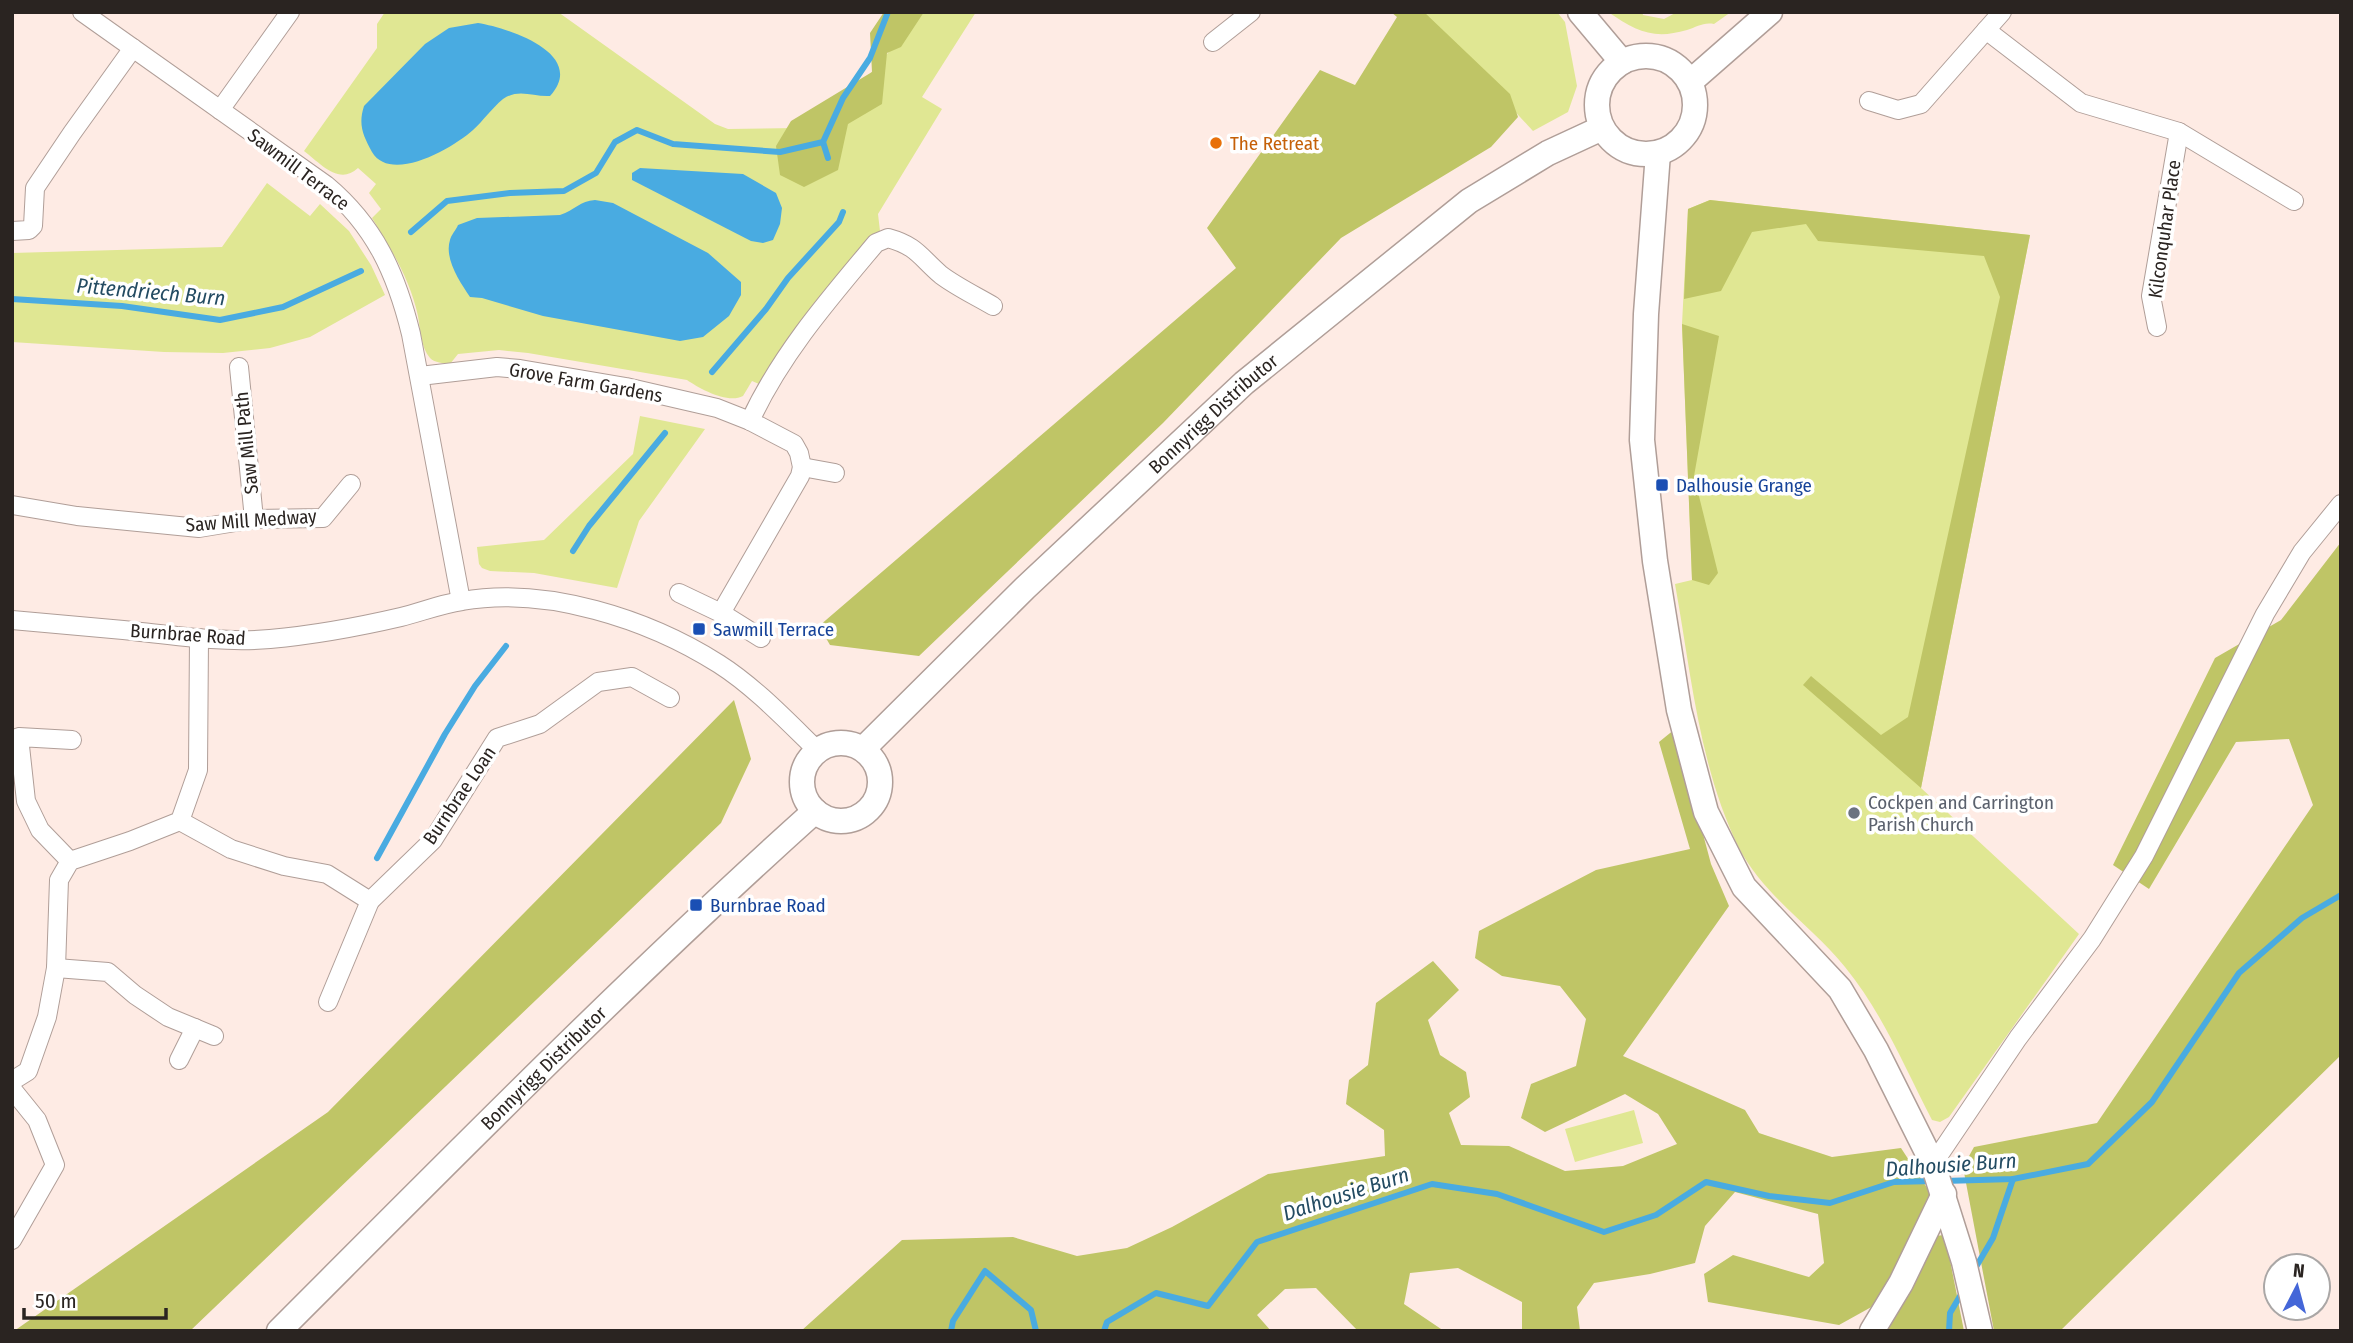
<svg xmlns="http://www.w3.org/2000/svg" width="2353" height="1343" font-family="'Fira Sans Condensed',sans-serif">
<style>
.green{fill:#e0e793}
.forest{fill:#bfc566}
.water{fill:#49abe1}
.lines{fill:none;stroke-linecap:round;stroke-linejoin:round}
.stream{stroke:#49abe1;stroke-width:6}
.street-casing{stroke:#b09e98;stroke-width:20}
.secondary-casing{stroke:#b09e98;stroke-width:27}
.street{stroke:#fff;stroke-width:18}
.secondary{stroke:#fff;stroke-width:24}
.food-dot{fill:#e8710a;stroke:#fff;stroke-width:2.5}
.transit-dot{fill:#1a4fb4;stroke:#fff;stroke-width:2.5}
.worship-dot{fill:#6b7280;stroke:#fff;stroke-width:2.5}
.labels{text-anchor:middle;stroke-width:7;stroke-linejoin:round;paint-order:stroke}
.food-label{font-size:19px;fill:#c56008;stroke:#fff;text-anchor:start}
.street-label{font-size:19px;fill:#2a2421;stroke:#fff}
.transit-label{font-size:19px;fill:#164399;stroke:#fff;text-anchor:start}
.worship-label{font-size:19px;fill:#5b616d;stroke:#fff;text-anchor:start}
.water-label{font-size:21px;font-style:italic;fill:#234b62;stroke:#fff}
</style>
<rect width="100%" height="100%" fill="#feebe4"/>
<g class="green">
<path d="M385 12H558L715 124 728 129 798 128 869 75 923 12H976L922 97 942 109 878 214 880 231 863 244 814 303 759 384 752 381 743 396C728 404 700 389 687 380L528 353 499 350 458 354 450 364C443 363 435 363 430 358 421 348 420 328 418 316 410 279 391 249 372 218L381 209 369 193 376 184 358 168C339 186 320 163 304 151L377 48V24Z"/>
<polygon points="1423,12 1557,12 1565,22 1577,86 1568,112 1533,131"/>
<path d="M1608 12H1642L1643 15 1664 19 1677 12H1731L1714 24C1703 22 1697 27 1687 30 1653 40 1636 31 1608 12Z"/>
<polygon points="267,183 310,216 320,204 349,231 371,265 385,295 310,337 270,348 223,353 164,352 12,342 12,253 222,247"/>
<path d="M1710 200 2030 235 1921 788 2079 934 1949 1117 1940 1122 1932 1120C1905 1068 1882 1012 1845 967 1812 926 1764 896 1739 848 1699 767 1691 672 1675 584L1692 580 1682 324 1688 209Z"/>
<polygon points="640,416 705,429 639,521 617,588 534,573 490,571 482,568 479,564 477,547 544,540 633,454"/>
<polygon points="1634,1110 1643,1143 1575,1162 1565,1129"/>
</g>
<g class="forest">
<polygon points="884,12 924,12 901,47 887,53 882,104 848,124 838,170 804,187 780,175 776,146 791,121 872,72 870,33"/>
<polygon points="1391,12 1424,12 1510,94 1518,117 1491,147 1341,238 1163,423 919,656 830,645 819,626 1236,268 1207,228 1320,70 1355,85 1397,17"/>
<polygon points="1710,200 2030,235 1921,788 1803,685 1811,676 1881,735 1908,717 2000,297 1984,256 1818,241 1806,224 1752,232 1721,291 1684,299 1688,209"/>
<polygon points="1682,324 1719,336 1694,476 1718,573 1709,585 1692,580"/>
<polygon points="2341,542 2341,1055 2060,1331 1994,1331 1963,1167 1974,1147 2097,1123 2313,805 2289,739 2236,742 2149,889 2113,865 2215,658 2281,620"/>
<polygon points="734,700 751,759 721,823 190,1331 14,1331 328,1112"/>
<polygon points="1675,729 1711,864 1729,906 1623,1056 1745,1110 1759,1133 1832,1157 1901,1148 1931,1194 1884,1300 1839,1325 1708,1302 1704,1274 1733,1255 1809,1277 1824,1263 1818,1214 1735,1192 1705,1226 1695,1263 1650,1274 1594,1283 1577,1307 1580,1331 1522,1331 1522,1302 1458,1268 1410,1273 1404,1304 1444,1331 1358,1331 1316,1288 1285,1289 1257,1315 1271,1331 801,1331 902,1240 1013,1237 1077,1256 1127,1248 1172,1227 1268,1174 1385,1156 1384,1130 1346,1104 1349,1080 1368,1065 1376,1003 1433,961 1459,990 1428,1020 1440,1055 1466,1072 1470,1097 1449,1113 1461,1145 1509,1146 1565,1171 1623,1166 1677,1144 1658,1114 1625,1094 1545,1132 1521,1118 1531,1084 1576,1066 1586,1019 1560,986 1502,976 1475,958 1479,931 1596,870 1690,849 1659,742"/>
<polygon points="1945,1235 1964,1331 1885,1331 1934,1236"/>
</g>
<g class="water">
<path d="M478 23C509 28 588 54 550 96 533 97 519 88 503 99 492 108 483 121 473 130 453 148 391 184 372 152 363 135 358 125 364 106L425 44 449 28Z"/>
<polygon points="640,168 743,174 776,193 782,208 780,224 773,240 763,243 751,241 632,180 632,173"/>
<path d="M595 200 613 203 708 253 741 282V295L729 316 703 337 680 341 543 316 482 298 470 297C460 282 444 259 450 240 451 235 456 230 458 225L477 218 560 215C575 210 580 201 595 200Z"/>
</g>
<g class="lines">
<g class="stream">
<polyline points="823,142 828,158"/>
<polyline points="411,232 447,201 510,193 564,191 596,173 615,142 637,130 673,144 780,152 823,142 843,98 870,58 888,12"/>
<polyline points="12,299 122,306 220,320 283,307 361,271"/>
<polyline points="712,372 766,309 788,278 839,222 843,212"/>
<polyline points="573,551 589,526 665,433"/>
<polyline points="377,858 445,734 475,686 506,646"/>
<polyline points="1944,1181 2013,1179 2088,1164 2152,1102 2239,973 2302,918 2341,895"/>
<polyline points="1973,1272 1993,1238 2013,1179"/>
<polyline points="951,1331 953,1321 985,1271 1031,1310 1036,1331"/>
<polyline points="1104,1331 1107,1322 1156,1293 1208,1306 1257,1242 1432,1184 1497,1194 1604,1232 1656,1215 1706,1182 1769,1196 1830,1203 1894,1182 1933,1181"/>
<polyline points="1949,1331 1950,1313 1963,1291"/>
</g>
<defs>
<g id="street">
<path d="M82 12 326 185C375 226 396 273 411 334L461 601"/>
<polyline points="1986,30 2081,103 2179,132 2294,201"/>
<polyline points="1213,42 1251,12"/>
<polyline points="1869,101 1898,110 1921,104 2002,12"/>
<polyline points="220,110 290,12"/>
<polyline points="12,231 29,230 33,226 35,188 72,133 133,48"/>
<polyline points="2157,327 2151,296 2179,132"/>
<polyline points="239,367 254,519"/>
<polyline points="420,376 497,367 520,369 626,387 717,408 750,421 794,444 799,453 802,467 800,476 721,613"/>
<path d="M750 421C781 354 829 299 876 243L888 238C917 246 920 257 941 275 957 287 976 296 993 306"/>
<polyline points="802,467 835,473"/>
<polyline points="12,505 77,516 199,528 254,519 323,518 351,484"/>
<polyline points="679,593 721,613 761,638"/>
<path d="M12 620C53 624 93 627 133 631 178 636 225 643 270 639 314 635 358 627 401 617 421 612 441 604 462 601 546 586 648 619 719 664 755 687 787 721 818 751"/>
<polyline points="180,821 231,849 284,866 327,874 370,901 433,840 497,738 540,724 598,682 632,677 670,698"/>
<polyline points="70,861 40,830 26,801 19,737 72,740"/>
<polyline points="56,968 108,972 135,995 168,1017 214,1036"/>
<polyline points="328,1002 370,901"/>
<polyline points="179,1060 195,1028"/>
<polyline points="12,1081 28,1071 47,1017 56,968 59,880 70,861 130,841 180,821 198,770 199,638"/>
<polyline points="12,1089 37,1120 55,1165 12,1240"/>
<polyline points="1933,1164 2018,1038 2092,939 2144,856 2265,614 2302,552 2341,504"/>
</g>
<g id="secondary">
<polyline points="1580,12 1622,62"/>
<circle cx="1646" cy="105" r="49"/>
<polyline points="1690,82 1770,12"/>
<polyline points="1658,153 1646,314 1642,440 1655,561 1679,710 1706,812 1744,887 1840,989 1876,1050 1933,1164 1964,1262 1980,1331"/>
<circle cx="841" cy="782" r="39"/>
<path id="s1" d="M863 749 1025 588 1244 383 1469 201 1548 153 1602 128"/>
<path id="s2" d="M279 1331C455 1155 630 977 815 811"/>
<polyline points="1872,1331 1901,1283 1944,1194"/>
</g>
</defs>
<use href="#street" class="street-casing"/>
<use href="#secondary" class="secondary-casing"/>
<use href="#street" class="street"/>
<use href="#secondary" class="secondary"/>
</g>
<circle class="food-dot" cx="1216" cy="143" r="7"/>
<g class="transit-dot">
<rect x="1655" y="478" width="14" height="14" rx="3.5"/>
<rect x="692" y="622" width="14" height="14" rx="3.5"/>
<rect x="689" y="898" width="14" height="14" rx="3.5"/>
</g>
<circle class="worship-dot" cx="1854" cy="813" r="7"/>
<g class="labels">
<g class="food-label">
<text x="1230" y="150">The Retreat</text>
</g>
<g class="street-label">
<text transform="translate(299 169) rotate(37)" y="7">Sawmill Terrace</text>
<text transform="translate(2164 229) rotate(-82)" y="7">Kilconquhar Place</text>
<text transform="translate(586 382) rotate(10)" y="7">Grove Farm Gardens</text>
<text dy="7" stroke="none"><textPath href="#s1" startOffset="485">Bonnyrigg Distributor</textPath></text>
<text transform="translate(246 443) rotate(-96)" y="7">Saw Mill Path</text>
<text transform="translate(251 520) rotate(-4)" y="7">Saw Mill Medway</text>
<text transform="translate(188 634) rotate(4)" y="7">Burnbrae Road</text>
<text transform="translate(459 795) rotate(-56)" y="7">Burnbrae Loan</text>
<text dy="7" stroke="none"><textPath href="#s2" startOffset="373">Bonnyrigg Distributor</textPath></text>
</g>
<g class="transit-label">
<text x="1676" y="492">Dalhousie Grange</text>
<text x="713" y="636">Sawmill Terrace</text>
<text x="710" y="912">Burnbrae Road</text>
</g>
<g class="worship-label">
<text x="1868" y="809">Cockpen and Carrington<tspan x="1868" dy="22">Parish Church</tspan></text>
</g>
<g class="water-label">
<text transform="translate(151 292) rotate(5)" y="7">Pittendriech Burn</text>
<text transform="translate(1951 1165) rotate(-4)" y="7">Dalhousie Burn</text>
<text transform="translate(1346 1194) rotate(-18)" y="7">Dalhousie Burn</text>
</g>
</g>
<rect width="2353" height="1343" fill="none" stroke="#2a2421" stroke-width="28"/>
<g transform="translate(2297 1287) rotate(6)"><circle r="33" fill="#ffffff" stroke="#aaa7a6" stroke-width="2"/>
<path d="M0-5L12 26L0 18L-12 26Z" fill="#4466d8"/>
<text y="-10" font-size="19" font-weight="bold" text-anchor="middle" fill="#2a2421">N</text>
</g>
<path d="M24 1308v10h142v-10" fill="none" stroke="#2a2421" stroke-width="3.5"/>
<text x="35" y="1308" font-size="21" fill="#2a2421" stroke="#ffffff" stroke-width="5" paint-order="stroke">50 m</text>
</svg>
